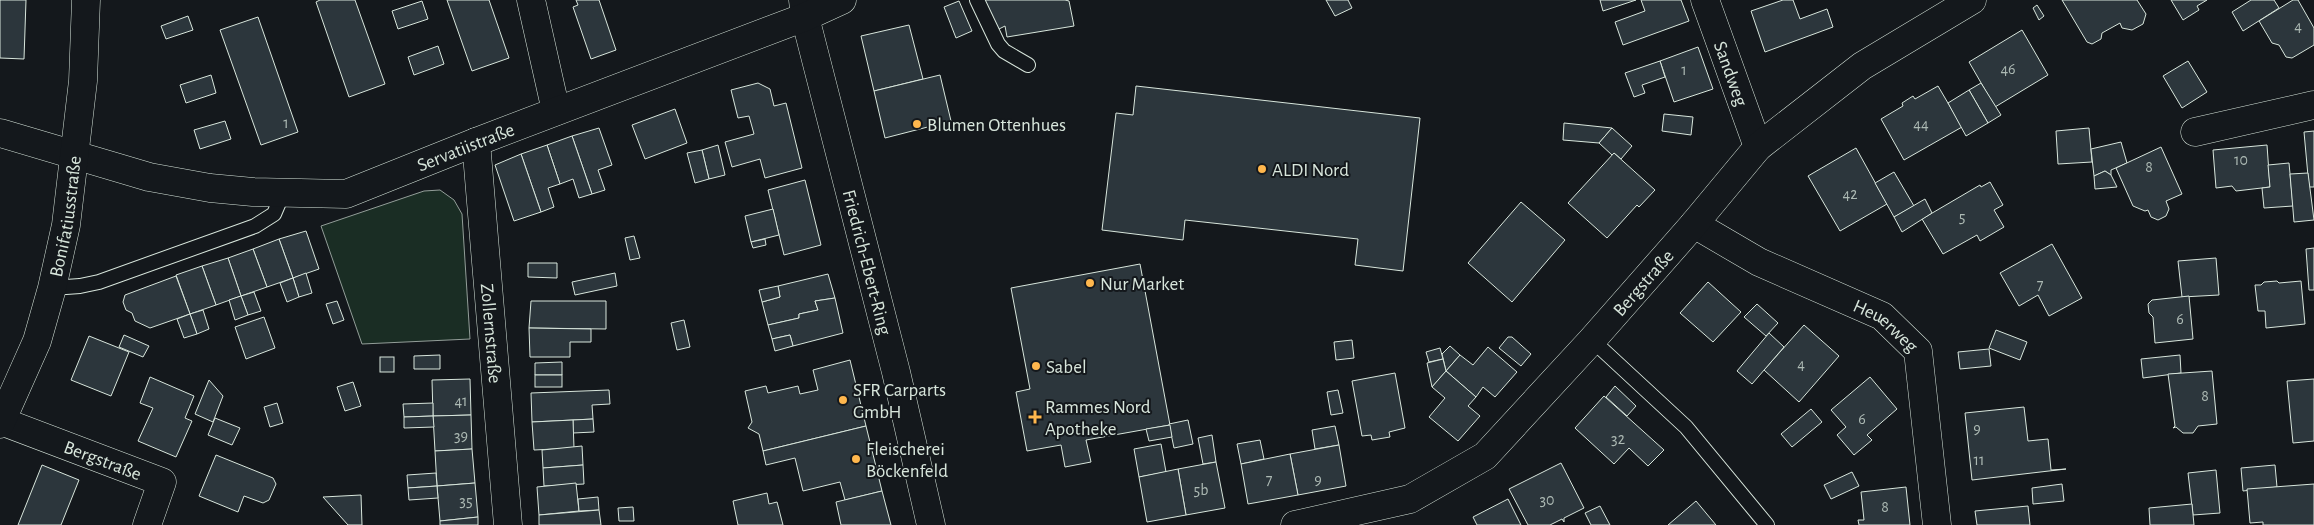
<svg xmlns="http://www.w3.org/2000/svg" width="2314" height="525" font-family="'Alegreya Sans',sans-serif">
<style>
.green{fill:#1a2d24;stroke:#939e99}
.building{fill:#2c363c;stroke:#d8e6dc}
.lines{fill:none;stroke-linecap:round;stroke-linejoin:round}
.lane-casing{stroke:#d8e6dc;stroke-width:16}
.street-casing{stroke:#d8e6dc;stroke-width:29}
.lane{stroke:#14181c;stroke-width:14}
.street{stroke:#14181c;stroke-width:28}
.poi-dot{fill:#ffb74d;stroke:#14181c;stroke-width:2}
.labels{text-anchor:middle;stroke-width:4;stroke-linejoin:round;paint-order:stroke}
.number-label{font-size:16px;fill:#adbab4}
.street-label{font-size:19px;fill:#d8e6dc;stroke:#14181c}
.poi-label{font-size:19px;fill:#d8e6dc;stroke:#14181c;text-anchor:start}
</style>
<rect width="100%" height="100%" fill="#14181c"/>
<polygon class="green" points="440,190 454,200 462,214 470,339 362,344 321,226 424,191"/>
<g class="building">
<polygon points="0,0 26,0 24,59 0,58"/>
<polygon points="320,0 355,0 385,84 349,97 316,2"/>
<polygon points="447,0 489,0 509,58 472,71"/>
<polygon points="576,0 599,0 616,50 591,59 573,7 578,5"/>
<polygon points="983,0 1065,0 1069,1 1074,26 1007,37 1005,26 997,30"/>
<polygon points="1326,0 1348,0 1352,8 1335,16"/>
<polygon points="1600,0 1636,0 1603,11"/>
<polygon points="1641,0 1681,0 1689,21 1623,45 1615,22 1645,11"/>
<polygon points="1783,0 1793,0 1800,19 1827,9 1833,27 1765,52 1751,11"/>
<polygon points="2062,0 2137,0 2146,14 2143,24 2132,30 2122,28 2120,23 2102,33 2101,39 2092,44 2087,42"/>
<polygon points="2171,0 2207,0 2197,6 2199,10 2183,20"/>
<polygon points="2251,0 2274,0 2279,8 2243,31 2232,12"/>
<polygon points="2293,0 2298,0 2314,28 2314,45 2292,58 2286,57 2279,45 2272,43 2259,21"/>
<polygon points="422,1 428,19 398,29 392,11"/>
<polygon points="959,1 972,31 956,38 944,7"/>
<polygon points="2037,5 2044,16 2039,20 2033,8"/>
<polygon points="188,16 193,30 166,39 161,26"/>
<polygon points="258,17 298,132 261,145 220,30"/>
<polygon points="909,25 923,79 874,91 861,36"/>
<polygon points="2022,30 2048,75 1995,107 1969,62"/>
<polygon points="438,46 444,64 414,75 408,57"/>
<polygon points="1698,47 1713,89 1674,102 1660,61"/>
<polygon points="1660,61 1665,77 1642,85 1645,93 1634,97 1625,73"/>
<polygon points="2188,61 2207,92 2182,108 2163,76"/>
<polygon points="211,75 216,93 186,103 180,85"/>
<polygon points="940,75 951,121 885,138 874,91"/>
<polygon points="758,83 770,89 774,106 786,103 802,168 765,178 760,159 732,167 725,142 754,134 749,116 738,118 731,90"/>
<polygon points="1981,83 2001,115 1988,123 1969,90"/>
<polygon points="1136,86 1420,118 1403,271 1355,265 1358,239 1185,220 1183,240 1102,230 1116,113 1133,115"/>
<polygon points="1938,86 1962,127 1904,160 1881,119 1903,106 1902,103 1913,96 1915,99"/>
<polygon points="1969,90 1988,123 1966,136 1948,103"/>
<polygon points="675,109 687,143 645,159 632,125"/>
<polygon points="1664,114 1693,117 1691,135 1662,131"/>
<polygon points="225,121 231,139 200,149 194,130"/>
<polygon points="1564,123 1612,128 1599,143 1563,140"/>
<polygon points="599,128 612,165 598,170 605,190 592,194 572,136"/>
<polygon points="1612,128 1632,146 1621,159 1614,153 1612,155 1599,143"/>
<polygon points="2089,128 2092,162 2058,164 2056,131"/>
<polygon points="2314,131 2314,187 2309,187 2304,132"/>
<polygon points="572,136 592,194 579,198 573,179 560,184 547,145"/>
<polygon points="2121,142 2127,163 2111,170 2111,175 2105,171 2094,176 2091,149"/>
<polygon points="547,145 560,184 548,188 554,207 541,212 521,154"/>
<polygon points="718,145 725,175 709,179 702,150"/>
<polygon points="2267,145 2270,187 2236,191 2232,186 2216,188 2213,150"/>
<polygon points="2161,147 2182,194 2166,201 2169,209 2166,216 2158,220 2151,217 2148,210 2145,211 2133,206 2116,168"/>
<polygon points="1856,148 1887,204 1840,231 1808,176"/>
<polygon points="702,150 709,179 695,183 687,153"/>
<polygon points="1614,153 1655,190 1639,207 1637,205 1607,238 1568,203"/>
<polygon points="521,154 541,212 514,221 495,165"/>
<polygon points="2289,163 2293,206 2264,208 2262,188 2270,187 2268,165"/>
<polygon points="2105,171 2111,175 2117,187 2095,189 2094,176"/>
<polygon points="1894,172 1914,206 1894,217 1875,183"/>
<polygon points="2308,173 2314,220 2294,222 2290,174"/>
<polygon points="805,180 821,245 784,255 768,190"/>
<polygon points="1990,182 2003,205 1994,210 2004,227 1980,241 1977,235 1943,254 1922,219 1980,185 1981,187"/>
<polygon points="1925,199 1932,213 1902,232 1894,217"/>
<polygon points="1521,202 1565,240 1512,302 1468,263"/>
<polygon points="773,209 779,235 751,242 745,216"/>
<polygon points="306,231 319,269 293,278 279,239"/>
<polygon points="634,236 640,258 630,260 625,238"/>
<polygon points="279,239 293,278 267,287 253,249"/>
<polygon points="765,239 766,245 753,248 751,242"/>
<polygon points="2052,244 2082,298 2049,316 2038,295 2019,306 2000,273"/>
<polygon points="2314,248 2314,290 2309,290 2306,249"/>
<polygon points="253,249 267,287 241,296 228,258"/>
<polygon points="228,258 241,296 216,305 202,266"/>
<polygon points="2216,258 2219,295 2182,297 2178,261"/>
<polygon points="528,263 557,263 557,278 528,277"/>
<polygon points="1140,264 1170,425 1086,440 1091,462 1065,467 1061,445 1027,451 1016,392 1030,389 1011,288"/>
<polygon points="202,266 216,305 190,314 176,275"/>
<polygon points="306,273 312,293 299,297 293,278"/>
<polygon points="615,273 617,286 575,295 572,282"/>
<polygon points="828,274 835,298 815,301 818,310 799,314 799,318 768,325 762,302 780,297 778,286"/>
<polygon points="176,276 190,314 150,328 135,321 132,313 126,310 123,302 125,295"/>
<polygon points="293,278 299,297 287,302 280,283"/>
<polygon points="2277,281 2279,283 2301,281 2305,324 2266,328 2265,311 2258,311 2255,285 2261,285 2264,282"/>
<polygon points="1708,282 1741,312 1713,342 1680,313"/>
<polygon points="778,286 780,297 762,302 759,290"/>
<polygon points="254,292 261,311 248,315 241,296"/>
<polygon points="241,296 248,315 235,320 229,300"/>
<polygon points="2189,296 2193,339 2155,343 2153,317 2149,313 2148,304 2152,300"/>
<polygon points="835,298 843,333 793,346 790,335 772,339 768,325 799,318 799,314 818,310 815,301"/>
<polygon points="337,301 344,320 333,324 326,304"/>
<polygon points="531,301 606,301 606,329 529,328"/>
<polygon points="1757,304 1778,323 1766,336 1744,317"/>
<polygon points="203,310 209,329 197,334 190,314"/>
<polygon points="190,314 197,334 184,338 177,319"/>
<polygon points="264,317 275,348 246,359 235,327"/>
<polygon points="684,320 690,347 677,350 671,323"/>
<polygon points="1804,325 1839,356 1799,402 1764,370"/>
<polygon points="529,328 591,329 591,342 570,342 570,357 530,357"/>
<polygon points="1996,330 2027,342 2020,360 1989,348"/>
<polygon points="1769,333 1784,347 1752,384 1737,371"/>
<polygon points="124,335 149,346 143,357 119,347"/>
<polygon points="790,335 793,346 775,351 772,339"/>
<polygon points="89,336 129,352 111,396 71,380"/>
<polygon points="1508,337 1512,337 1531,354 1521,366 1499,348"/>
<polygon points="1352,340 1354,358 1336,360 1334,342"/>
<polygon points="1450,346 1460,355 1446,371 1442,354"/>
<polygon points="1488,347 1517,372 1495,397 1483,387 1476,397 1446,371 1460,355 1473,365"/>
<polygon points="1440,348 1443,359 1429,362 1426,352"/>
<polygon points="1989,349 1991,366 1960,369 1958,352"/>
<polygon points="440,355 440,369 414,369 414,356"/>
<polygon points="2180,355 2181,373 2143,378 2141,359"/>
<rect x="380" y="357" width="14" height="15"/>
<polygon points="1443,359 1446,371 1432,387 1427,363"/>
<polygon points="850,360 866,426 763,451 759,434 748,428 752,422 745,391 766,386 768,393 798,386 800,394 818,390 813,370"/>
<polygon points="562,362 562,375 535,375 535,363"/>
<polygon points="1446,371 1476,397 1468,406 1480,416 1458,441 1429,417 1445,398 1432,387"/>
<polygon points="2212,371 2217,424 2198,426 2193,433 2183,433 2176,427 2173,428 2175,426 2168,374"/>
<polygon points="1395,373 1405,428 1389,432 1390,437 1372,440 1371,435 1362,436 1352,381"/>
<rect x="535" y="375" width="27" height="12"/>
<polygon points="150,377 194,396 185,418 192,421 176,457 138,441 153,408 140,403"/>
<polygon points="1870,377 1897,409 1867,435 1872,440 1854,455 1837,435 1846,427 1831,410"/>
<polygon points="470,379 471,415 433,416 432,380"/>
<polygon points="2314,379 2314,441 2293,443 2287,381"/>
<polygon points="209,380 223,396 213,422 195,414"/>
<polygon points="353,382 361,406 345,411 337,387"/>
<polygon points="1615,386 1636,406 1627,416 1606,397"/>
<polygon points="609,390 610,404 592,405 593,419 532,422 531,393"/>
<polygon points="1338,390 1343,413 1331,415 1327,392"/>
<polygon points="1604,396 1664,450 1648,466 1629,448 1614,464 1575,428"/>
<polygon points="277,403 283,423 270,427 264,407"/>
<polygon points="433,403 433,416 404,417 403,404"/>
<polygon points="2024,407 2028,441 2048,439 2051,470 2066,469 1972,480 1965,413"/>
<polygon points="1811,409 1822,422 1792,447 1781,434"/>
<polygon points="471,415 472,449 435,451 433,416"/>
<polygon points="433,416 434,427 404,428 404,417"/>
<polygon points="215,418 240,428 232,445 208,435"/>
<polygon points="593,419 594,432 573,433 573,420"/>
<polygon points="573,420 574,448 534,450 532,422"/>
<polygon points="1188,420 1193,444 1174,448 1169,424"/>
<polygon points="1170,425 1172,437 1149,441 1146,429"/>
<polygon points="866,426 882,491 845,500 840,482 803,491 795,458 766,465 763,451"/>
<polygon points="1335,426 1339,445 1315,449 1312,430"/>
<polygon points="1212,435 1216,462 1203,464 1198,438"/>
<polygon points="1260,440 1264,459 1241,464 1237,444"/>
<polygon points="1161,444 1166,472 1139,477 1134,449"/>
<polygon points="1339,445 1346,486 1298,495 1290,454"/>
<polygon points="582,446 583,465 543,468 542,450"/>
<polygon points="472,449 475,483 437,486 435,451"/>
<polygon points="1290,454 1298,495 1248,504 1241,464"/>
<polygon points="216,455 273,478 276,484 269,500 263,503 244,496 238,512 199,496"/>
<polygon points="1216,462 1225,508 1186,515 1178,469"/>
<polygon points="1561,463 1584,508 1564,518 1564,522 1562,519 1550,525 1528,525 1509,489"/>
<polygon points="42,465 79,480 61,525 18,525"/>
<polygon points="583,465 584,484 544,486 543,468"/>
<polygon points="2275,465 2277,487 2243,491 2241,468"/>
<polygon points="1178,469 1186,515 1147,522 1139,477"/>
<polygon points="2216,470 2220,513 2193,515 2188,473"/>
<polygon points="1852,472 1859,486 1831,499 1824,485"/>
<polygon points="436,473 437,486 408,488 407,475"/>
<polygon points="475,483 478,517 440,521 437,486"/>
<polygon points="576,483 579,511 539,515 537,487"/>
<polygon points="2062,484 2064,501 2033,504 2032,488"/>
<polygon points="2314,484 2314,525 2263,525 2263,522 2250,523 2247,489"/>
<polygon points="437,486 438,498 409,500 408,488"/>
<polygon points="1906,487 1910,525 1859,525 1858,520 1864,520 1861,492"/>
<polygon points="882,491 891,525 841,525 836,502"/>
<polygon points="767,493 769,504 777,502 783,525 738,525 733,501"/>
<polygon points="361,495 362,525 348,525 323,497"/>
<polygon points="598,497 599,510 579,511 578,499"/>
<polygon points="1508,499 1521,525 1477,525 1473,517"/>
<polygon points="1696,501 1716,525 1668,525"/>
<polygon points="2192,504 2194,525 2150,525 2149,508"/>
<polygon points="1600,506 1610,525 1591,525 1585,513"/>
<polygon points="2028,506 2030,525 1977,525 1975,511"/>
<polygon points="633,507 634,521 619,521 618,508"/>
<polygon points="599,510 601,525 539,525 539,515"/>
<polygon points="478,517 478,525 440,525 440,521"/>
</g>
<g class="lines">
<defs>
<g id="lane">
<polyline points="977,0 998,44 1004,51 1028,65"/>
<polyline points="52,288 80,286 99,282 255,226 274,214 283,193"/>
<polyline points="1592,340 1686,427 1767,525"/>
</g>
<g id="street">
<polyline points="531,0 556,111"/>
<path id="s1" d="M803 0 805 17 896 372 931 525"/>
<path id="s2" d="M1705 0 1758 147"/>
<polyline points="2195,132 2314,105"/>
<path id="s3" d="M0 133 149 177 210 188 253 192 346 194 476 142 805 17 842 0"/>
<path id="s4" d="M476 142 508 525"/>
<path id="s5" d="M1694 224 1759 262 1882 316 1918 351 1937 525"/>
<path id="s6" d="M1 421 162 482 147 525"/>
<path id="s7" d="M0 424 37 341 52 288 66 225 83 81 86 0"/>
<path id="s8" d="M1295 525 1410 499 1485 456 1592 340 1694 224 1758 147 1862 66 1972 0"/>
</g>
</defs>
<use href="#lane" class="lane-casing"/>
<use href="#street" class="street-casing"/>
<use href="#lane" class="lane"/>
<use href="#street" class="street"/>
</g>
<g class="poi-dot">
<circle cx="917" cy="124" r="5"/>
<circle cx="1262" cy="169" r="5"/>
<circle cx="1090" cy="283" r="5"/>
<circle cx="1036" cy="366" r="5"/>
<circle cx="843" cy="400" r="5"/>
<path d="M1032.5 409.5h5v5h5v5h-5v5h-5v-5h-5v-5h5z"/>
<circle cx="856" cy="459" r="5"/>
</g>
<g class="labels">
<g class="number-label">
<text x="2298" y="31">4</text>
<text x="2008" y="74">46</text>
<text x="1684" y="75">1</text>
<text x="286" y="128">1</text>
<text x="1921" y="129">44</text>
<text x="2241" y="165">10</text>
<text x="2149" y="172">8</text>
<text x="1850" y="199">42</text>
<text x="1962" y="222">5</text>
<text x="2040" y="290">7</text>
<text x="2180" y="324">6</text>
<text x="1801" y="369">4</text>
<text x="2205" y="401">8</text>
<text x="461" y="406">41</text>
<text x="1862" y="424">6</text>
<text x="1977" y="434">9</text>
<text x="461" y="441">39</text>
<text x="1618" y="444">32</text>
<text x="1979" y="465">11</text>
<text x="1269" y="485">7</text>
<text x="1318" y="485">9</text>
<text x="1201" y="495">5b</text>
<text x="1547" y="505">30</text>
<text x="466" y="506">35</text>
<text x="1885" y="512">8</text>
</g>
<g class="street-label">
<text dy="7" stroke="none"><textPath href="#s2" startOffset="78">Sandweg</textPath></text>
<text dy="7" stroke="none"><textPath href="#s3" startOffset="482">Servatiistraße</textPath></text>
<text dy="7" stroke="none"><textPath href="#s7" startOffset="219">Bonifatiusstraße</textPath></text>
<text dy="7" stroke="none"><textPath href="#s1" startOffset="270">Friedrich-Ebert-Ring</textPath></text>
<text dy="7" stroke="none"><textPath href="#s8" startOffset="439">Bergstraße</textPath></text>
<text dy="7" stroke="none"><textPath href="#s5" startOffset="218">Heuerweg</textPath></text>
<text dy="7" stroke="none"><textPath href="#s4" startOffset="192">Zollernstraße</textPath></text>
<text dy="7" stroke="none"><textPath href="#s6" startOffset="109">Bergstraße</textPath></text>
</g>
<g class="poi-label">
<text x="927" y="131">Blumen Ottenhues</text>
<text x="1272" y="176">ALDI Nord</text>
<text x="1100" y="290">Nur Market</text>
<text x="1046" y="373">Sabel</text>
<text x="853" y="396">SFR Carparts<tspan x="853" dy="22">GmbH</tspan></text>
<text x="1045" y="413">Rammes Nord<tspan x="1045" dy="22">Apotheke</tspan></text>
<text x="866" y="455">Fleischerei<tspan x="866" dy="22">Böckenfeld</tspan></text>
</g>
</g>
</svg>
